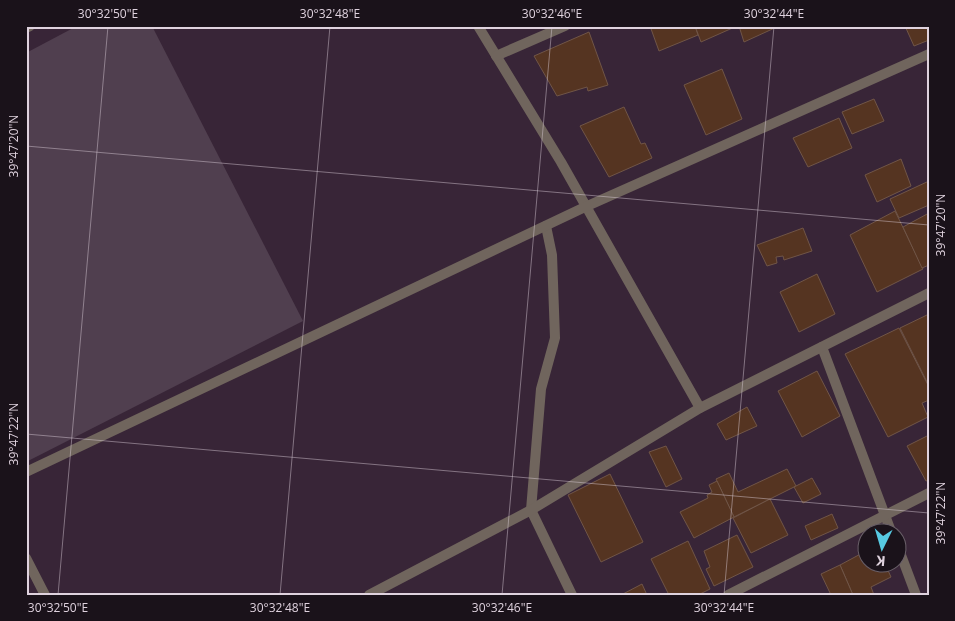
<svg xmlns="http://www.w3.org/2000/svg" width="955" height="621" font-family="'Open Sans',sans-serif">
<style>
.green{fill:#503f4f}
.building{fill:#553421;stroke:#705547}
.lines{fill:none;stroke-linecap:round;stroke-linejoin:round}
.minor{stroke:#70655d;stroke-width:10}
.ticks{fill:none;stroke:#dfd2de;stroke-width:1;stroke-opacity:0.45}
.neatline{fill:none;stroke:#dfd2de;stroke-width:2}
.ticks-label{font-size:12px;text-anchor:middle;fill:#dfd2de}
</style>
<rect width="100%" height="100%" fill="#382537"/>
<polygon class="green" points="77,26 152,26 303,321 26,462 26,53"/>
<g class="building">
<polygon points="650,26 695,26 698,35 659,51"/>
<polygon points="695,26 737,26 701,42"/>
<polygon points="739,26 779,26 744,42"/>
<polygon points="905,26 929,26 929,40 914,46"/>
<polygon points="589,32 608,85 588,91 587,87 557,96 534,56"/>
<polygon points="722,69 742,119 706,135 684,85"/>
<polygon points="874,99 884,121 852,134 842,112"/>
<polygon points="624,107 641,144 645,143 652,158 609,177 580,126"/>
<polygon points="839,118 852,148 808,167 793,138"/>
<polygon points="901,159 911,186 877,202 865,175"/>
<polygon points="929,181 929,205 899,218 890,199"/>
<polygon points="895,211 923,269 877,292 850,235"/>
<polygon points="929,213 929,265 922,268 903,227"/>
<polygon points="803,228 812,251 784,260 783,256 776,257 777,263 767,266 757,245"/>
<polygon points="817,274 835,314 799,332 780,292"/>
<polygon points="929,314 929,384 928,384 900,328"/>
<polygon points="899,328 929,387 929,400 922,403 928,417 888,437 845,354"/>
<polygon points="817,371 840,416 802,437 778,391"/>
<polygon points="747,407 757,426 726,440 717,424"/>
<polygon points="929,435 929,480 926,481 907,446"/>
<polygon points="666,446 682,479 666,487 649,452"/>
<polygon points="787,469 796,486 734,517 716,479 729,473 738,492"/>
<polygon points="610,474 643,542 601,562 568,495"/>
<polygon points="812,478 821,494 803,503 794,487"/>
<polygon points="717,481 734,517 694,538 680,512 708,498 707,495 712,492 709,485"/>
<polygon points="770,499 788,535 751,553 733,518"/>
<polygon points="832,514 838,528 811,540 805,526"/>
<polygon points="737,535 753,567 714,586 706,569 710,567 704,551"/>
<polygon points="688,541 710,589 698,595 669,595 651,559"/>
<polygon points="868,550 868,564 885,564 891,577 871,587 874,595 853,595 840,565"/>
<polygon points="840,565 853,595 831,595 821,574"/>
<polygon points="642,584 647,595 621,595"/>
</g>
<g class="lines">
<g class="minor">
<polyline points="478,26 561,162 700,408"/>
<polyline points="26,28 30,26"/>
<polyline points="496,56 565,26"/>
<polyline points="546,226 552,255 555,338 541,389 531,510 572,595"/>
<polyline points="822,347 892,534"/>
<polyline points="26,472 585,207 929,54"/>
<polyline points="898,547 916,595"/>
<polyline points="26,558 45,595"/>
<polyline points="369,595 531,510 700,408 929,293"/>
<polyline points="728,595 929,493"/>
</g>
</g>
<path class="ticks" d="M26 146 929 225M26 434 929 513M58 595 108 26M280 595 330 26M502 595 552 26M724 595 774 26"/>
<rect width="955" height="621" fill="none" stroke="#1a121a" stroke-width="55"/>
<g transform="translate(882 548) rotate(185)"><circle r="24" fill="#1a121a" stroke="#695f68"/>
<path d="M0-4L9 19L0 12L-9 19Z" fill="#57c9e2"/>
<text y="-8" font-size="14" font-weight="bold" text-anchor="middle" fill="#dfd2de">K</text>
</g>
<rect x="28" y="28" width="900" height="566" class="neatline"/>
<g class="ticks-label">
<text x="108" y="18">30°32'50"E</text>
<text x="330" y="18">30°32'48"E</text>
<text x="552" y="18">30°32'46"E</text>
<text x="774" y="18">30°32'44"E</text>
<text transform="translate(14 146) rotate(-90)" y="4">39°47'20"N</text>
<text transform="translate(941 225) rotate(-90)" y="4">39°47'20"N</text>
<text transform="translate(14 434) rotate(-90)" y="4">39°47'22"N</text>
<text transform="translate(941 513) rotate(-90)" y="4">39°47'22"N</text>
<text x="58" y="612">30°32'50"E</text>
<text x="280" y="612">30°32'48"E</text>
<text x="502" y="612">30°32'46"E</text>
<text x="724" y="612">30°32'44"E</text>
</g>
</svg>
